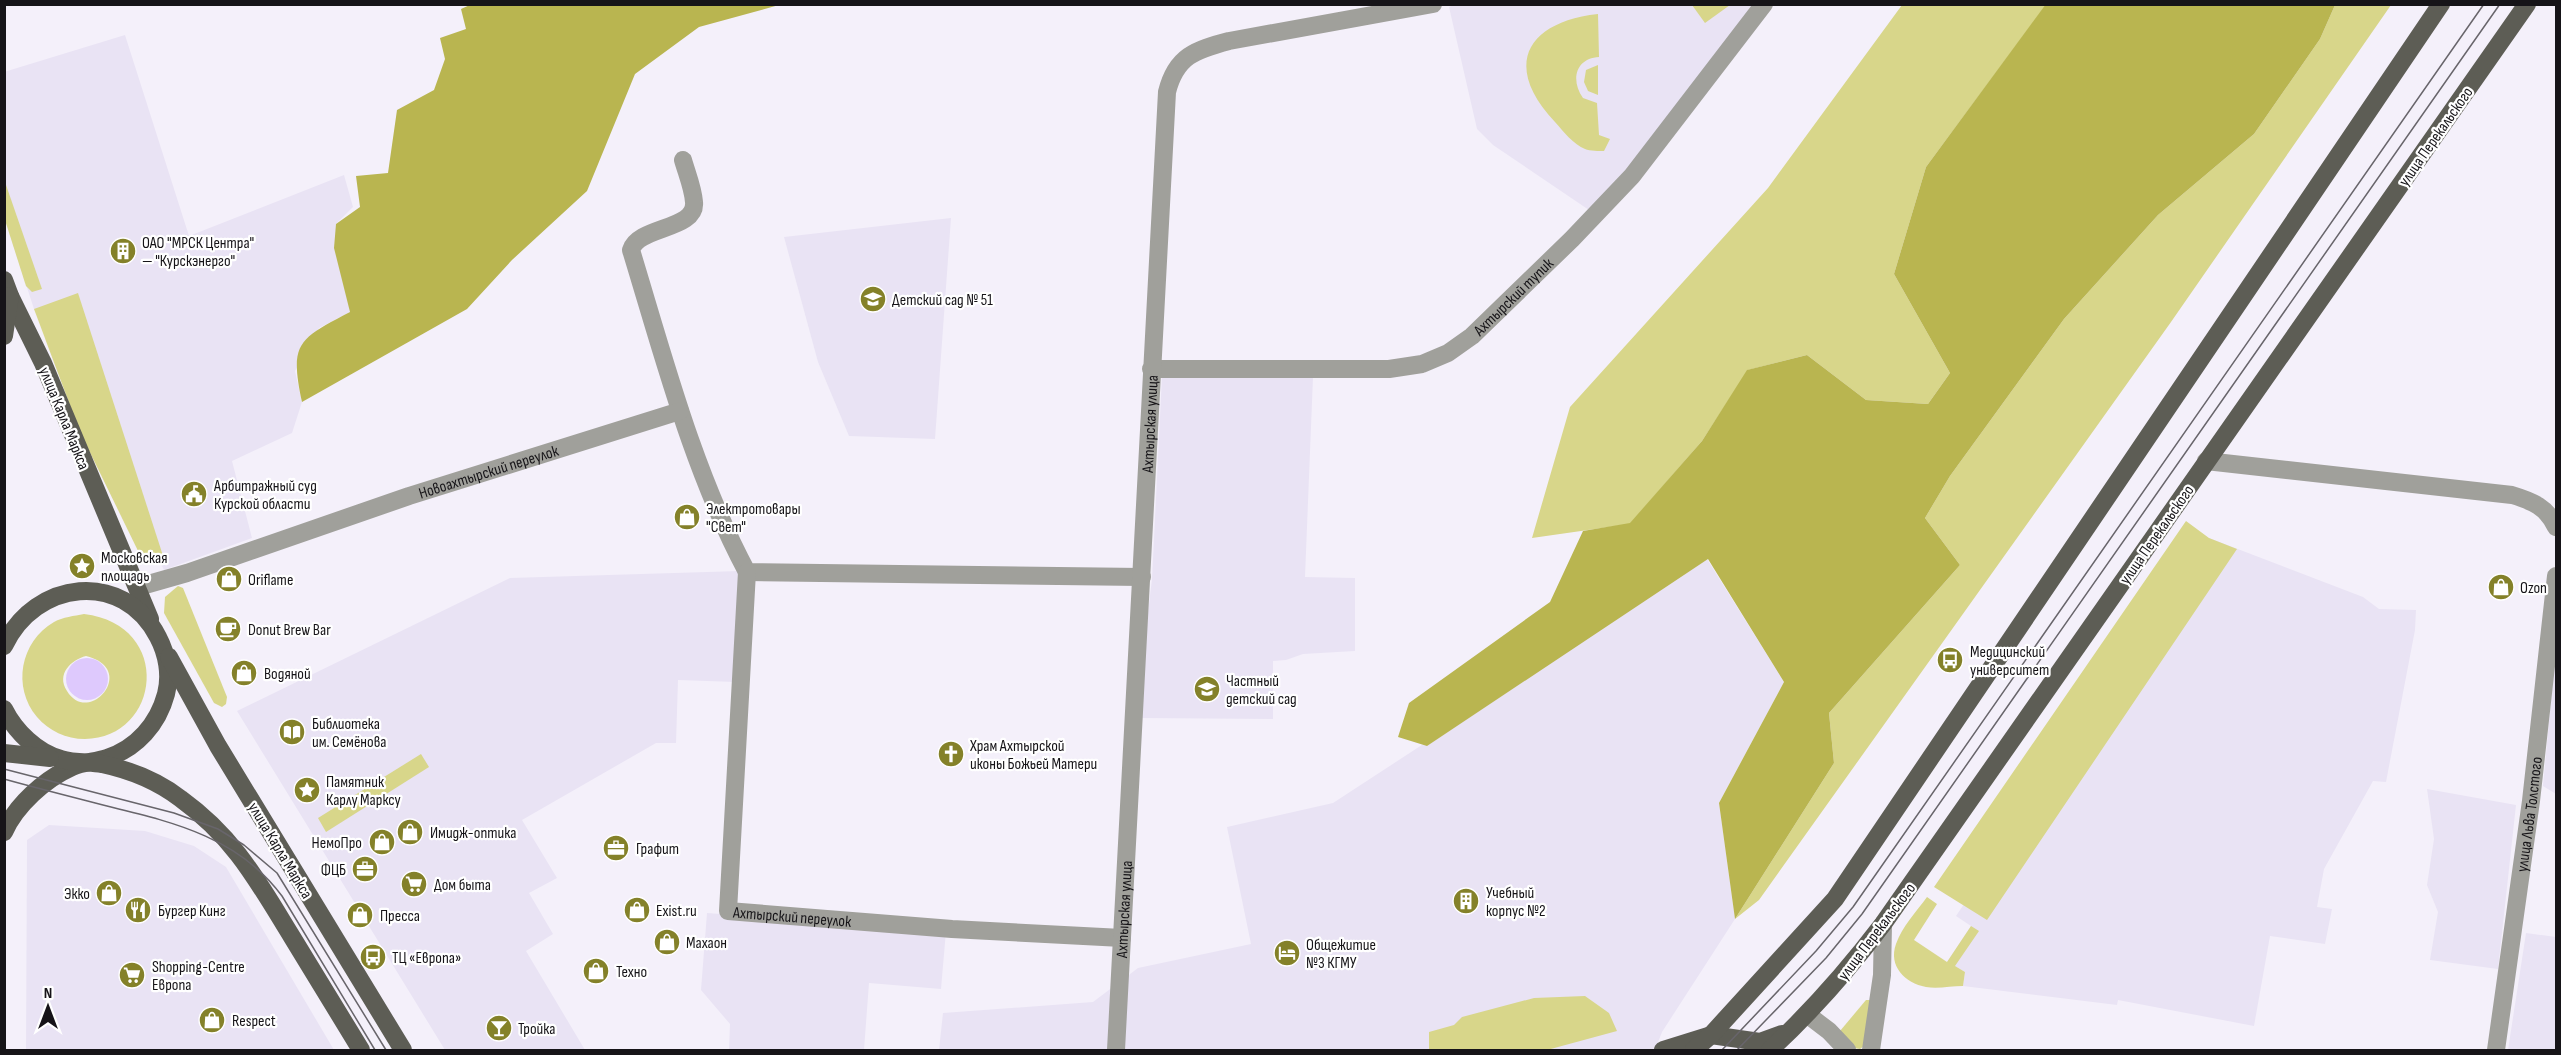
<svg xmlns="http://www.w3.org/2000/svg" width="2561" height="1055" font-family="'Sofia Sans Condensed',sans-serif">
<style>
.built{fill:#e9e3f4}
.green{fill:#d8d68a;fill-rule:evenodd}
.forest{fill:#b9b550}
.water{fill:#dec9fd}
.lines{fill:none;stroke-linecap:round;stroke-linejoin:round}
.minor{stroke:#a0a09b;stroke-width:18}
.major{stroke:#5d5d55;stroke-width:18}
.tram{stroke:#68656b;stroke-width:1.5}
.labels{text-anchor:middle;stroke-width:4.5;stroke-linejoin:round;paint-order:stroke}
.street-label{font-size:16px;fill:#161418;stroke:#fff}
.poi-label{font-size:16px;fill:#161418;stroke:#fff;text-anchor:start}
</style>
<rect width="100%" height="100%" fill="#f4f0fa"/>
<g class="built">
<polygon points="1456,4 1753,4 1652,141 1589,210 1493,145 1477,129 1449,7"/>
<polygon points="125,35 189,236 344,175 353,207 336,224 350,312 319,328 295,371 302,402 292,433 232,461 252,538 164,570 34,309 5,220 4,72"/>
<polygon points="951,218 935,439 849,436 818,362 784,237"/>
<polygon points="1162,376 1313,377 1305,577 1355,578 1355,651 1303,654 1286,660 1273,661 1273,719 1140,718 1143,654 1152,579"/>
<polygon points="2209,538 2363,597 2379,609 2416,610 2415,630 2386,782 2373,781 2324,869 2317,907 2332,909 2325,944 2270,936 2254,1026 2118,1000 2117,1005 1963,986 1965,972 1947,962 1971,926 1956,916"/>
<polygon points="1707,559 1784,682 1719,803 1735,919 1662,1032 1655,1050 939,1050 943,1013 1093,1002 1138,968 1251,944 1227,827 1333,803"/>
<polygon points="740,571 736,682 678,680 676,743 656,743 522,820 557,878 529,893 553,934 526,951 585,1050 445,1050 237,711 510,578"/>
<polygon points="2556,646 2556,794 2543,786"/>
<polygon points="2427,789 2516,805 2498,969 2430,960 2438,912 2427,885 2434,839"/>
<polygon points="49,825 145,831 194,846 226,867 334,1050 26,1050 27,840"/>
<polygon points="707,913 946,931 941,989 869,983 864,1050 729,1050 730,1024 701,990"/>
<polygon points="2526,933 2556,937 2556,1050 2508,1050"/>
</g>
<g class="green">
<polygon points="1692,5 1730,5 1705,23"/>
<polygon points="1902,5 2046,5 1926,167 1894,274 1950,373 1928,404 1866,400 1807,355 1748,370 1702,441 1630,524 1532,538 1570,407 1768,188"/>
<polygon points="2335,5 2391,5 2171,322 1759,900 1735,919 1834,763 1829,713 1960,565 1925,518 1950,476 2064,319 2158,215 2254,134 2320,39"/>
<path d="M1598 14 1599 57C1576 58 1570 80 1583 98L1597 103 1599 135 1610 139 1604 151C1599 151 1590 151 1585 149 1574 145 1563 131 1555 122 1502 66 1526 22 1598 14Z"/>
<polygon points="1598,65 1598,95 1588,91 1584,82 1586,70"/>
<polygon points="5,182 42,289 32,292 26,286 5,220"/>
<polygon points="78,293 166,565 154,565 141,557 80,432 34,309"/>
<polygon points="2186,521 2209,538 2237,549 1987,920 1934,887"/>
<polygon points="178,586 183,588 227,697 226,704 222,707 214,703 164,613 165,597"/>
<path d="M84 614C174 625 161 738 85 739 66 739 49 731 37 717 12 687 20 642 54 622 63 617 74 616 84 614ZM86 656C139 669 89 727 67 691 56 674 71 660 86 656Z"/>
<polygon points="421,754 429,767 326,832 318,818"/>
<path d="M1927 897 1937 904 1914 940 1947 962 1971 926 1979 931 1955 966 1965 972 1963 986C1951 986 1938 989 1926 987 1905 983 1888 966 1896 944 1902 927 1916 912 1927 897Z"/>
<polygon points="1585,996 1609,1013 1617,1031 1547,1050 1429,1050 1429,1032 1454,1025 1462,1017 1534,998"/>
<polygon points="1866,1000 1870,1000 1865,1045 1860,1049 1854,1048 1840,1031"/>
</g>
<g class="forest">
<path d="M472 4 779 5 699 27 635 74 587 191 512 260 467 309 302 402C289 342 299 339 350 312L334 248 336 224 360 207 356 176 388 173 397 110 434 90 445 59 440 38 466 29 461 9Z"/>
<polygon points="2046,4 2335,5 2320,39 2254,134 2158,215 2064,319 1950,476 1925,518 1960,565 1829,713 1834,763 1735,919 1719,803 1784,682 1708,559 1427,746 1398,737 1409,703 1550,602 1583,531 1630,523 1702,441 1747,370 1807,355 1866,400 1928,404 1950,373 1894,274 1926,167"/>
</g>
<circle class="water" cx="87" cy="679" r="21"/>
<g class="lines">
<g class="minor">
<path d="M683 160C687 174 693 188 694 202 697 230 638 226 631 250 664 358 693 471 747 572L1142 577"/>
<path id="s1" d="M1151 369H1389L1422 364 1448 353 1472 336 1572 239 1632 176 1764 4"/>
<path d="M2206 461 2512 495C2532 501 2547 507 2556 527"/>
<path id="s2" d="M747 572 728 911 952 929 1122 938"/>
<path id="s3" d="M138 587 187 573 409 496 680 411"/>
<polyline points="1808,1015 1829,1031 1847,1050"/>
<path id="s4" d="M1116 1050 1167 92C1176 56 1195 50 1229 41L1433 4"/>
<polyline points="1871,1050 1882,975 1883,924"/>
<path id="s5" d="M2496 1050 2531 801 2556 576"/>
</g>
<g class="major">
<polyline points="4,280 10,296 43,363 150,619"/>
<polyline points="4,336 10,296"/>
<path d="M4 646C35 580 123 569 158 637 167 654 171 675 166 694 158 724 137 748 107 758 95 762 83 762 72 767 45 779 16 805 4 832"/>
<polyline points="169,657 218,746 403,1050"/>
<path d="M4 709C15 731 37 753 61 759 74 763 89 762 102 764 130 770 159 782 181 799 235 838 258 882 292 937 315 975 338 1013 361 1050"/>
<polyline points="4,753 50,758"/>
<polyline points="1663,1050 1711,1035 1760,1042 1782,1034"/>
<polyline points="1694,1050 1711,1035 1835,899 2441,4"/>
<path d="M1770 1050C1812 1011 1848 970 1883 924L2527 4"/>
</g>
<g class="tram">
<polyline points="4,769 174,813 218,829 244,845 277,873 386,1050"/>
<path d="M4 779C40 789 76 798 111 807 177 823 240 839 282 896L375 1050"/>
<polyline points="1722,1050 1816,951 1853,907 2484,4"/>
<polyline points="1737,1050 1826,958 1862,914 2500,4"/>
</g>
</g>
<defs>
<symbol id="building-disc" viewBox="-11 -11 22 22"><circle r="9.5" fill="#848129" stroke="#fff"/><path d="M-4-6H4V6H1V3H-1V6H-4ZM-2.5-4.3h1.7v1.8h-1.7ZM.8-4.3h1.7v1.8H.8ZM-2.5-1h1.7V.8h-1.7ZM.8-1h1.7V.8H.8Z" fill="#fff"/></symbol>
<symbol id="school-disc" viewBox="-11 -11 22 22"><circle r="9.5" fill="#848129" stroke="#fff"/><path d="M0-5L7-2L0 1L-7-2ZM-4 1L0 2.5L4 1V4Q0 6-4 4Z" fill="#fff"/></symbol>
<symbol id="civic-disc" viewBox="-11 -11 22 22"><circle r="9.5" fill="#848129" stroke="#fff"/><path d="M-.6-6.5H3V-4.5H.6V-3L4-1V1h2V6H-6V1h2V-1L-.6-3ZM-1.2 2.5V6h2.4V2.5Z" fill="#fff"/></symbol>
<symbol id="shop-disc" viewBox="-11 -11 22 22"><circle r="9.5" fill="#848129" stroke="#fff"/><path d="M-5-2.5h2.3a2.7 3.5 0 0 1 5.4 0H5L5.5 6h-11ZM-1.5-2.5h3a1.5 2.3 0 0 0-3 0Z" fill="#fff"/></symbol>
<symbol id="sight-disc" viewBox="-11 -11 22 22"><circle r="9.5" fill="#848129" stroke="#fff"/><path d="M0-6L1.8-2.2L6-1.7L2.9 1.2L3.7 5.4L0 3.3L-3.7 5.4L-2.9 1.2L-6-1.7L-1.8-2.2Z" fill="#fff"/></symbol>
<symbol id="cafe-disc" viewBox="-11 -11 22 22"><circle r="9.5" fill="#848129" stroke="#fff"/><path d="M-5.5-4.5H6V0H3Q3 3.5 0 3.5H-2.5Q-5.5 3.5-5.5 0ZM3-3.2v2h1.7v-2ZM-6 4.5H4V6H-6Z" fill="#fff"/></symbol>
<symbol id="bus-disc" viewBox="-11 -11 22 22"><circle r="9.5" fill="#848129" stroke="#fff"/><path d="M-5-6H5V4H4V6H2V4H-2V6H-4V4H-5ZM-3.5-4V0h7V-4ZM-3.5 1.2v1.5H-2V1.2ZM2 1.2v1.5H3.5V1.2Z" fill="#fff"/></symbol>
<symbol id="library-disc" viewBox="-11 -11 22 22"><circle r="9.5" fill="#848129" stroke="#fff"/><path d="M-6-4Q-3-5.5-.7-3.5V5Q-3 3-6 4ZM6-4Q3-5.5 .7-3.5V5Q3 3 6 4Z" fill="#fff"/></symbol>
<symbol id="church-disc" viewBox="-11 -11 22 22"><circle r="9.5" fill="#848129" stroke="#fff"/><path d="M-1.2-6h2.4v3.5h3.3v2.4h-3.3V6h-2.4V-.1h-3.3v-2.4h3.3Z" fill="#fff"/></symbol>
<symbol id="office-disc" viewBox="-11 -11 22 22"><circle r="9.5" fill="#848129" stroke="#fff"/><path d="M-6-3h4V-5.5h4V-3h4V5H-6ZM-1-4.5V-3h2v-1.5ZM-6 0V1H6V0Z" fill="#fff"/></symbol>
<symbol id="supermarket-disc" viewBox="-11 -11 22 22"><circle r="9.5" fill="#848129" stroke="#fff"/><path d="M-6-5.5h2.5l.6 2H6L4.5 2H-2.5L-4.4-4H-6ZM-1.5 3.2a1.3 1.3 0 1 0 .1 0ZM3 3.2a1.3 1.3 0 1 0 .1 0Z" fill="#fff"/></symbol>
<symbol id="restaurant-disc" viewBox="-11 -11 22 22"><circle r="9.5" fill="#848129" stroke="#fff"/><path d="M-5-6h1v4h1v-4h1v4h1v-4h1v5L-1.5 .5V6h-2V.5L-5-1ZM5-6V6H3V1.5H1.5Q1.5-4 5-6Z" fill="#fff"/></symbol>
<symbol id="hotel-disc" viewBox="-11 -11 22 22"><circle r="9.5" fill="#848129" stroke="#fff"/><path d="M-6-4.5h1.5V1H6V5H4.5V3h-9V5H-6ZM-4 0a1.8 1.8 0 1 1 3.6 0ZM.5 0V-2.5h3Q6-2.5 6 0Z" fill="#fff"/></symbol>
<symbol id="bar-disc" viewBox="-11 -11 22 22"><circle r="9.5" fill="#848129" stroke="#fff"/><path d="M-6-5H6L.8 .8V4.5H3.5V6h-7V4.5H-.8V.8Z" fill="#fff"/></symbol>
</defs>
<g fill-rule="evenodd">
<use href="#building-disc" x="108" y="236" width="30" height="30"/>
<use href="#school-disc" x="858" y="284" width="30" height="30"/>
<use href="#civic-disc" x="179" y="479" width="30" height="30"/>
<use href="#shop-disc" x="672" y="502" width="30" height="30"/>
<use href="#sight-disc" x="67" y="551" width="30" height="30"/>
<use href="#shop-disc" x="214" y="564" width="30" height="30"/>
<use href="#shop-disc" x="2486" y="572" width="30" height="30"/>
<use href="#cafe-disc" x="213" y="614" width="30" height="30"/>
<use href="#bus-disc" x="1935" y="645" width="30" height="30"/>
<use href="#shop-disc" x="229" y="658" width="30" height="30"/>
<use href="#school-disc" x="1192" y="674" width="30" height="30"/>
<use href="#library-disc" x="277" y="717" width="30" height="30"/>
<use href="#church-disc" x="936" y="739" width="30" height="30"/>
<use href="#sight-disc" x="292" y="775" width="30" height="30"/>
<use href="#shop-disc" x="395" y="817" width="30" height="30"/>
<use href="#shop-disc" x="367" y="827" width="30" height="30"/>
<use href="#office-disc" x="601" y="833" width="30" height="30"/>
<use href="#office-disc" x="350" y="854" width="30" height="30"/>
<use href="#supermarket-disc" x="399" y="869" width="30" height="30"/>
<use href="#shop-disc" x="94" y="878" width="30" height="30"/>
<use href="#building-disc" x="1451" y="886" width="30" height="30"/>
<use href="#restaurant-disc" x="123" y="895" width="30" height="30"/>
<use href="#shop-disc" x="622" y="895" width="30" height="30"/>
<use href="#shop-disc" x="345" y="900" width="30" height="30"/>
<use href="#shop-disc" x="652" y="927" width="30" height="30"/>
<use href="#hotel-disc" x="1272" y="938" width="30" height="30"/>
<use href="#bus-disc" x="358" y="942" width="30" height="30"/>
<use href="#shop-disc" x="581" y="956" width="30" height="30"/>
<use href="#supermarket-disc" x="117" y="960" width="30" height="30"/>
<use href="#shop-disc" x="197" y="1005" width="30" height="30"/>
<use href="#bar-disc" x="484" y="1013" width="30" height="30"/>
</g>
<g class="labels">
<g class="street-label">
<text transform="translate(2435 136) rotate(-55)" y="6">улица Перекальского</text>
<text dy="6" stroke="none"><textPath href="#s1" startOffset="386">Ахтырский тупик</textPath></text>
<text transform="translate(65 418) rotate(68)" y="6">улица Карла Маркса</text>
<text dy="6" stroke="none"><textPath href="#s4" startOffset="627">Ахтырская улица</textPath></text>
<text dy="6" stroke="none"><textPath href="#s3" startOffset="369">Новоахтырский переулок</textPath></text>
<text transform="translate(2156 534) rotate(-55)" y="6">улица Перекальского</text>
<text dy="6" stroke="none"><textPath href="#s5" startOffset="238">улица Льва Толстого</textPath></text>
<text transform="translate(281 850) rotate(59)" y="6">улица Карла Маркса</text>
<text dy="6" stroke="none"><textPath href="#s4" startOffset="141">Ахтырская улица</textPath></text>
<text dy="6" stroke="none"><textPath href="#s2" startOffset="404">Ахтырский переулок</textPath></text>
<text transform="translate(1876 931) rotate(-53)" y="6">улица Перекальского</text>
</g>
<g class="poi-label">
<text x="142" y="248">ОАО "МРСК Центра"<tspan x="142" dy="18">— "Курскэнерго"</tspan></text>
<text x="892" y="305">Детский сад № 51</text>
<text x="214" y="491">Арбитражный суд<tspan x="214" dy="18">Курской области</tspan></text>
<text x="706" y="514">Электротовары<tspan x="706" dy="18">"Свет"</tspan></text>
<text x="101" y="563">Московская<tspan x="101" dy="18">площадь</tspan></text>
<text x="248" y="585">Oriflame</text>
<text x="2520" y="593">Ozon</text>
<text x="248" y="635">Donut Brew Bar</text>
<text x="1970" y="657">Медицинский<tspan x="1970" dy="18">университет</tspan></text>
<text x="264" y="679">Водяной</text>
<text x="1226" y="686">Частный<tspan x="1226" dy="18">детский сад</tspan></text>
<text x="312" y="729">Библиотека<tspan x="312" dy="18">им. Семёнова</tspan></text>
<text x="970" y="751">Храм Ахтырской<tspan x="970" dy="18">иконы Божьей Матери</tspan></text>
<text x="326" y="787">Памятник<tspan x="326" dy="18">Карлу Марксу</tspan></text>
<text x="430" y="838">Имидж-оптика</text>
<text x="362" y="848" text-anchor="end">НемоПро</text>
<text x="636" y="854">Графит</text>
<text x="346" y="875" text-anchor="end">ФЦБ</text>
<text x="434" y="890">Дом быта</text>
<text x="1486" y="898">Учебный<tspan x="1486" dy="18">корпус №2</tspan></text>
<text x="90" y="899" text-anchor="end">Экко</text>
<text x="158" y="916">Бургер Кинг</text>
<text x="656" y="916">Exist.ru</text>
<text x="380" y="921">Пресса</text>
<text x="686" y="948">Махаон</text>
<text x="1306" y="950">Общежитие<tspan x="1306" dy="18">№3 КГМУ</tspan></text>
<text x="392" y="963">ТЦ «Европа»</text>
<text x="152" y="972">Shopping-Centre<tspan x="152" dy="18">Европа</tspan></text>
<text x="616" y="977">Техно</text>
<text x="232" y="1026">Respect</text>
<text x="518" y="1034">Тройка</text>
</g>
</g>
<rect width="2561" height="1055" fill="none" stroke="#161418" stroke-width="12"/>
<g transform="translate(48 1007)" stroke="#ffffff" stroke-width="4.5" paint-order="stroke">
<path d="M0-4.5L10 22L0 15L-10 22Z" fill="#161418"/>
<text y="-9" font-size="16" font-weight="bold" text-anchor="middle" fill="#161418">N</text>
</g>
</svg>
